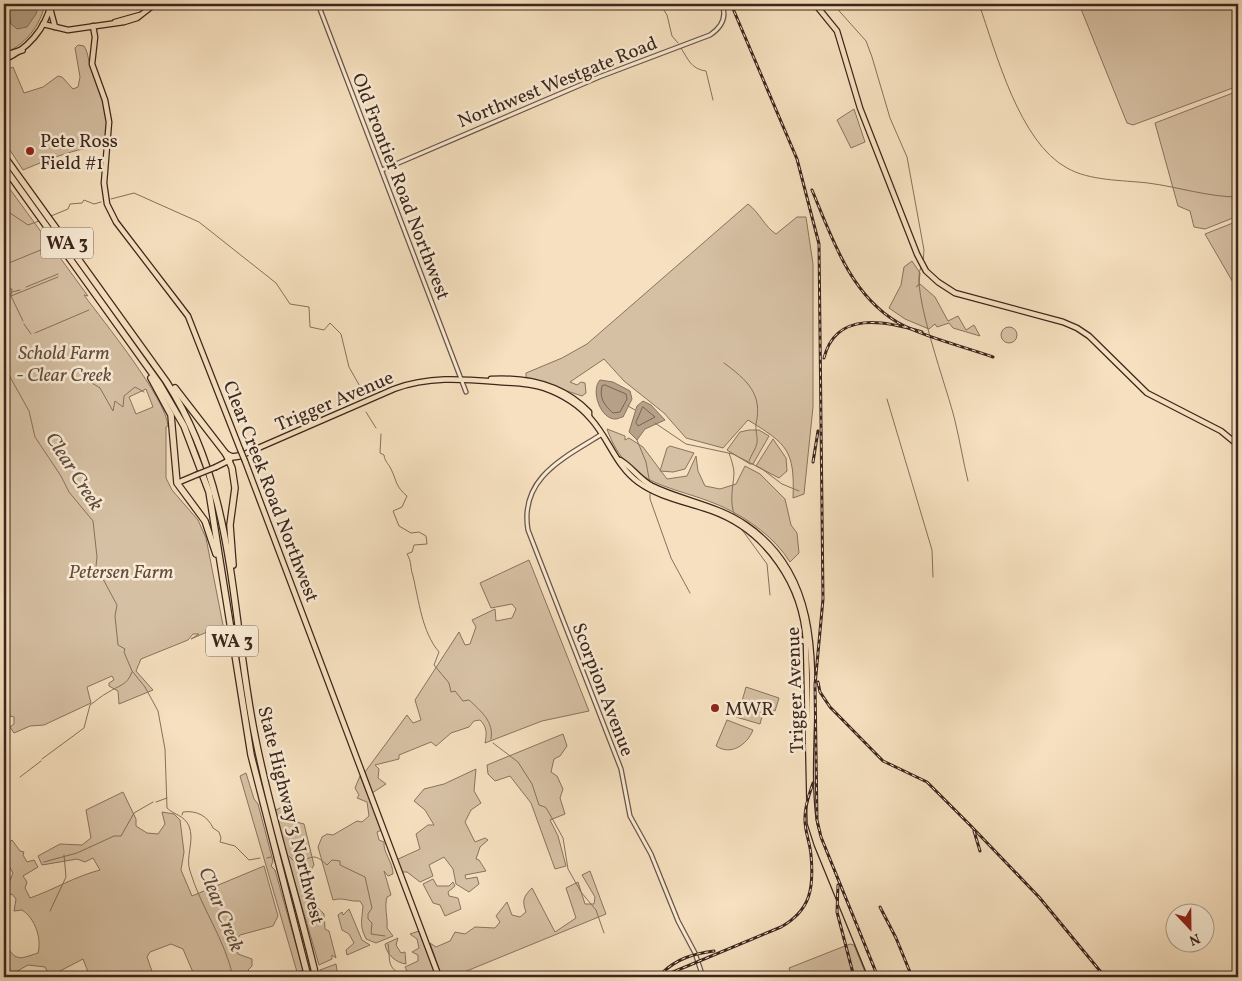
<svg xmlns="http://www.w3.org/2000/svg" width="1242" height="981" font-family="Vollkorn,serif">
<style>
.green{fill:#d6c0a3;stroke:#887360;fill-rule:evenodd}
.water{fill:#b6a188;stroke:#85705d}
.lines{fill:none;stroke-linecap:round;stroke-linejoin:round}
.shore{stroke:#786452;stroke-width:1}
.stream{stroke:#85705d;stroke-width:1}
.minor-casing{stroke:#6a5446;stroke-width:5.5}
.major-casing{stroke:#3b261d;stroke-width:7}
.highway-casing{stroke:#3b261d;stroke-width:8}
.minor{stroke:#f9ebd5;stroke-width:3}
.major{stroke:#f6e0bf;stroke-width:4.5}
.highway{stroke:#f6e0bf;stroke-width:5.5}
.rail-casing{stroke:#3b261d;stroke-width:3}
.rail{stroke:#f9ebd5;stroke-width:1;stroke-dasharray:4;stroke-linecap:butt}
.major-bridge-casing{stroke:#3b261d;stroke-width:7;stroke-linecap:butt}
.major-bridge{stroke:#f6e0bf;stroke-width:4.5}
.poi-dot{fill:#8f2418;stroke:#f9ebd5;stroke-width:2}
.labels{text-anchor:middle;stroke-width:5;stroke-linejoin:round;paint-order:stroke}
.shield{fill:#f9ebd5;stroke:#746154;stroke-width:1}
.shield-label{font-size:18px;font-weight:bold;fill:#3b261d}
.street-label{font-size:19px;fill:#3b261d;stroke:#f9ebd5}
.poi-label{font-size:19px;fill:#3b261d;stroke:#f9ebd5;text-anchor:start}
.park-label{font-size:19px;font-style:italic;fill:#624c3e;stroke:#f9ebd5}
.water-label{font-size:20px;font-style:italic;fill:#604b3d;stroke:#f9ebd5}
</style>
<rect width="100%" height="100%" fill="#f6e0bf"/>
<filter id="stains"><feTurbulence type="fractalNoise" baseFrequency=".004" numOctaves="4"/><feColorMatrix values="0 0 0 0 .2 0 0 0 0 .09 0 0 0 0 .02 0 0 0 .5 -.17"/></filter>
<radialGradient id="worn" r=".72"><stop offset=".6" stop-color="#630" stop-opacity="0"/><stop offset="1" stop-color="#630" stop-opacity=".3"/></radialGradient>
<g class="green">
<path d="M4 4H45C40 27 25 44 4 54Z"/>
<polygon points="1079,4 1238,4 1238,86 1133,125 1127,123"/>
<path d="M78 45 84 46C88 52 88 59 90 65 104 101 110 108 107 149 90 141 40 163 23 170L4 141V71L13 67 24 93 43 87 58 76 62 77 73 89 78 87 80 77 75 48Z"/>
<polygon points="1238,91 1238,216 1205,229 1194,227 1190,211 1178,206 1155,123"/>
<polygon points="854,109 865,142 851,148 837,120"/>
<path d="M4 181 88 296 84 295C103 321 166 398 168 426L166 427V478L172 490 198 520 206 538 223 625 191 639 199 634H193L188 640 141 659 136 671 153 690 119 704 118 691 109 686V683L114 680 112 676 87 687 91 703 44 725 30 726 14 733 10 727 14 724V717L10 716 7 705H4ZM146 389 153 407 136 414 129 397Z"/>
<path d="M748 204C760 213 764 226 776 234L797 217H806L813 264V407L804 494 793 498C795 450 787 444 748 420L723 448 686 438 664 413 624 381 604 359 570 382 577 385 581 382 585 383 586 393 582 396 526 377V373L562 358 587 344Z"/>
<polygon points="1238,221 1238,291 1205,234"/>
<polygon points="912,261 920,273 919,284 916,287 920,284 935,297 948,321 958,316 966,330 974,325 980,336 953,328 949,323 937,327 935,324 929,329 905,319 889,308 901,285 904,267"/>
<circle cx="1009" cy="335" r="8"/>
<path d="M607 429 625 436V440L629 438 643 447 667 479 687 476 696 456 698 471 705 486 720 489 736 484 745 466 760 474 785 499 791 525 797 533 799 553 790 562C775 538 749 519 723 507 675 485 628 489 607 429Z"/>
<polygon points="749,430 759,430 769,436 753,464 750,464 727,450 740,432"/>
<polygon points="773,439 786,458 787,471 779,478 756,466"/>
<polygon points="670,446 694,453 685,469 673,472 660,471 667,448"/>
<path d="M529 560 589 711 542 721 485 743C487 733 487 727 480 720L474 721 469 727 451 733 436 746 431 742 399 755V759L375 765 379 769 378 778 386 784 372 793 365 772 407 715 413 723 421 720 415 700 459 632 465 645 470 644 476 627 472 620 495 609 496 621 512 618 516 609 512 604 491 608 480 583Z"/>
<polygon points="746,687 779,698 775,711 742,701"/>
<polygon points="739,706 763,713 760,724 736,717"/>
<path d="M727 720 753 730C747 745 731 756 716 746Z"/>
<polygon points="563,734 567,746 560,756 554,759 551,772 557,776 563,789 560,798 565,814 550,820 558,836 566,866 555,869 531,803 510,776 495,781 488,774 487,765"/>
<polygon points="476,769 474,791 481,803 471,810 465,822 475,842 485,838 488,840 480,847 476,859 479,860 486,871 465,875 466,879 477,877 479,884 469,892 456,884 453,869 444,857 429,865 433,876 420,882 407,872 401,872 396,860 420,849 416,834 428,825 434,825 425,810 414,801 424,789 444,784"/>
<polygon points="246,773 254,799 258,804 273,861 271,866 275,870 303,970 297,972 240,776"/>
<path d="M360 776 382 830 377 832 379 840 384 842C383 853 393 862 393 874L388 876 384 871 391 895 387 897C384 908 388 917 387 928L393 936 376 943 366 939C359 924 362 921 363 906L360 901C349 902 344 897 333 900L318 847 322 837 327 834 333 835 357 821 362 822 369 816 367 802 357 798 359 795 355 788Z"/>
<path d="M123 792 136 819V826L147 833 158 834 165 824 162 812 174 814 180 820 184 852 181 870 192 896 264 866 278 916 273 926 240 935 235 942 238 954 252 959V966L248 970 251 977H226L223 971 206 977H195L183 949 171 944 150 952 147 957 154 977H90L83 959 58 972 59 977H50L45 967 28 965 12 974 13 977H4V942C16 961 17 960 38 953 42 939 35 918 22 910L14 911 16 899 12 894 4 896V886L9 883 13 873 4 857V846L12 840 20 851 24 852 23 855 27 862 34 860 38 867 23 876 27 882 25 888 30 898C53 890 76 876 100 870L93 858 85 862 77 859 42 865 38 856 60 844 82 845 91 838 86 810Z"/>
<polygon points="282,807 285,819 304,824 314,865 309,873 316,906 324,914 325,929 329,931 336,958 332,955 332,959 319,965 274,811"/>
<path d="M590 871 606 914 452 977H442L430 943 436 947 450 941 455 932 465 934 475 927 495 928 500 922 496 916 507 902 512 915 520 917 526 912C522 901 523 897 532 888L555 932 576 918 566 888 578 882 585 904H594L595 897 582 875Z"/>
<polygon points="433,879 437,886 449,886 453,882 455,886 448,892 449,896 458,898 461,909 445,916 440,905 433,903 423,884"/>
<polygon points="349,909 362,940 370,945 347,955 346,950 354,943 349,934 342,930 338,915 342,912 343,915"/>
<polygon points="419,931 437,977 410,977 405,967 418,961 418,955 412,952 419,948 417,939 410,934"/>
<path d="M398 938 396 945 401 953 405 952 406 964C396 963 386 954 385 944Z"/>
<polygon points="850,944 854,945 867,977 792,977 789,968"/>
<polygon points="336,964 338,977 321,977 320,970"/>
</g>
<g class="water">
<polygon points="11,4 39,4 36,14 27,27 17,29 11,24 9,12"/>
<path d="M600 380 613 382 630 391 632 399 623 417C621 417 618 419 616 419 601 420 590 391 600 380Z"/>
<polygon points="643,401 651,405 665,420 645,429 637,440 629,432 637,406"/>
</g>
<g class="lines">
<g class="shore">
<path d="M605 385 626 394 627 399 620 412 613 413C604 405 599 398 602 386Z"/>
<polygon points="643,407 655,417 638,426 636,423"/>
</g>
<g class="stream">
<polyline points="660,4 667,15 672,36 678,43"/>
<polyline points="833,4 866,41 872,57 890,118 907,157 924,250 923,263"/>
<path d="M979 4C996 52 1019 142 1067 168 1090 181 1122 180 1148 183 1179 187 1208 197 1238 197"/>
<path d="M681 48C688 59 691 69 706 71L713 100"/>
<polyline points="111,199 134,193 199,222 276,283 290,304 309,307 310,327 324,330 330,323 341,334 349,367 362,390"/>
<polyline points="4,209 28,225 39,221"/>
<polyline points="51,216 68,209 70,204 82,203 84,200 94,204 101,202"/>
<polyline points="1238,262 1238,276"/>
<polyline points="4,265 43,249"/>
<path d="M921 267C909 287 949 393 955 421 960 441 963 461 968 481"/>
<polyline points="26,287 58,274"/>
<polyline points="12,292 20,290"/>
<polyline points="4,295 7,289 12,289 11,296 23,321"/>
<polyline points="11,296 58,277"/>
<polyline points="24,324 31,334"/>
<polyline points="35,333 89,310"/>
<path d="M724 363C747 380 763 394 756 424 755 430 758 437 757 443 756 449 751 455 749 461"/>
<path d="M4 366 29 411 35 437 61 476 69 492 93 521 97 557 96 566 117 605 115 616 118 645 125 649 124 652 132 671 145 687 158 711 165 749 167 808C174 815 184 815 189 826 195 841 185 857 190 871 201 908 225 939 233 977"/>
<polyline points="87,380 100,388 113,411 115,401 123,407 124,396 135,387 144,392"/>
<polyline points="887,399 932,550 933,577"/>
<polyline points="628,406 635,410"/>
<polyline points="366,412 376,428"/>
<polyline points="655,423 686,444 733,454 762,469 782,484 799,491"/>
<path d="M381 434 380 453 384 455C385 462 388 463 391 469 397 481 395 486 407 496L402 507 393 511 399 526 411 533 419 532 426 536 427 544 414 545 412 552 407 554C412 562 410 568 413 576 419 601 422 632 439 652L434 665 449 683 451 692 455 691 463 701 469 700C482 712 494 722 491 739"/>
<polyline points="637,440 646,462 650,484"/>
<path d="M729 453C731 459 734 467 734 473 733 489 729 501 735 517"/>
<polyline points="650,490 650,499 671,558 690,593"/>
<polyline points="740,527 767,564 770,595"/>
<polyline points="493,743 518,762 532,784 539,805 545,807 548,811 563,838 568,869 581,892 596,910 604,933"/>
<path d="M42 759 84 728 90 705C96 701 101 696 107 693 119 685 127 686 132 672"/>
<polyline points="20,777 41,761"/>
<polyline points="156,802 167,798"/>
<path d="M182 815 183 812C196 810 208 816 213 828L219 832 221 838 220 842 235 846 249 860 260 858"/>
<path d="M289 856 295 862C313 859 312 851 327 865L332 860 340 861V865L365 877 372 908 368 914V919L372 923 371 934 385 936"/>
<polyline points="267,858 271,857"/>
<polyline points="44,862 77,853 114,836 121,836 134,813 153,802"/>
<polyline points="50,911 66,877 64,855"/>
<path d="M388 944C391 961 385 966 404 977"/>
</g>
<defs>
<g id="minor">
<polyline points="318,4 466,392"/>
<path d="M382 170 599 77 710 35C722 27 727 17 722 4"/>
<path d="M602 434C566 457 519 477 528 530L621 769 630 816 651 854 678 921 695 953 703 977"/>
<polyline points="295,977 301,975"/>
</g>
<g id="major">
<polyline points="815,4 837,31 860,108 917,254 926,271 938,282 955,293 1063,322 1077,328 1089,336 1147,393 1221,431 1238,445"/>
<polyline points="50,8 55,27"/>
<polyline points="115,22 140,15"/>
<polyline points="43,24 68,30 124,22 137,18 155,4"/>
<polyline points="93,26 95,37 92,64 105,100 109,122 104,183 107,204 116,222 188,316 240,449"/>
<path d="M4 60C27 49 45 30 51 4"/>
<path d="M491 379C527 377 563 385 589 412V416"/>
<path d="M240 456 394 389C429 376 462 379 499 382 514 383 530 383 544 388 561 394 579 405 591 419 609 439 616 466 638 482 660 498 687 502 712 511 767 531 803 585 806 642L810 823 817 845 871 977"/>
<path d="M620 460C631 466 640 480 652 486 683 501 717 505 746 525 843 591 801 720 813 818 816 839 827 859 834 879 848 912 861 945 874 977"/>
<polyline points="245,461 439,977"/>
<polyline points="216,467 230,460"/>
<polyline points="177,483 196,475"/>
<polyline points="793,637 806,642"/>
</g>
<g id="highway">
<polyline points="4,56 22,50"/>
<path d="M4 156 166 381C237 491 230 612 255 736 271 818 297 896 316 977"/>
<polyline points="4,167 159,383 184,426 209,492 251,755 308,977"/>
<polyline points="151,378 171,415 177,483 205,521 216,554"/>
<polyline points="175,388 226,454 232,468 235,488 230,525 233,565"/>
<polyline points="226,454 232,457 239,456"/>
</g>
</defs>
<use href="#minor" class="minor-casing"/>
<use href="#major" class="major-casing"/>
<use href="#highway" class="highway-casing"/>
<use href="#minor" class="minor"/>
<use href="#major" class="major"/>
<use href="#highway" class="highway"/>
<defs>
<g id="rail">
<polyline points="731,4 797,159 819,244 823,599 815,685 817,820 821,837 878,977"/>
<path d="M812 190C832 238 850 294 897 322 921 336 965 347 993 357"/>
<path d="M824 358C836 310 886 321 922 332"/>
<polyline points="813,462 818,431"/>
<polyline points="818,682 820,692 830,707 883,761 927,782 970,825 1039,897 1105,977"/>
<polyline points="974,831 980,851"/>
<polyline points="838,885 837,912 854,977"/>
<polyline points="880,907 896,938 912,977"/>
<path d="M662 973C678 958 693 954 714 951"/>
<path d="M661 977 781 927C811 910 814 888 811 855 810 842 804 830 805 817 805 805 809 795 813 783"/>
</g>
</defs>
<use href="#rail" class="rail-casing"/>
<use href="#rail" class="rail"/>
<defs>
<g id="major-bridge">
<polyline points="240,449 245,461"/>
<polyline points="196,475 216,467"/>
</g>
</defs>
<use href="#major-bridge" class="major-bridge-casing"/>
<use href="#major-bridge" class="major-bridge"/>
</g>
<g class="poi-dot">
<circle cx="30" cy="151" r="5"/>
<circle cx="715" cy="708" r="5"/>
</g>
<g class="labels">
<g class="shield">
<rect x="41" y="227.5" width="52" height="31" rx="4"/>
<rect x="206" y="625.5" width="52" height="31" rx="4"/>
</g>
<g class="shield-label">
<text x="67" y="249">WA 3</text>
<text x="232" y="647">WA 3</text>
</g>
<g class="street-label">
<text transform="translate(557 81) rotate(-22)" y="7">Northwest Westgate Road</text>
<text transform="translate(402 186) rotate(69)" y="7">Old Frontier Road Northwest</text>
<text transform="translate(334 400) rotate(-23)" y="7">Trigger Avenue</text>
<text transform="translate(272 491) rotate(69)" y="7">Clear Creek Road Northwest</text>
<text transform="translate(604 689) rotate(69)" y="7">Scorpion Avenue</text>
<text transform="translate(794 690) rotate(-92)" y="7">Trigger Avenue</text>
<text transform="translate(292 815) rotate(76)" y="7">State Highway 3 Northwest</text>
</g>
<g class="poi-label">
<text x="40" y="147">Pete Ross<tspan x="40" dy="22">Field #1</tspan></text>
<text x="725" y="715">MWR</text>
</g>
<g class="park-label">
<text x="64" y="359">Schold Farm<tspan x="64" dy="22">- Clear Creek</tspan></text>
<text x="121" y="578">Petersen Farm</text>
</g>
<g class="water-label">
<text transform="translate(75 471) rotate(57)" y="7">Clear Creek</text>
<text transform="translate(222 909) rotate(68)" y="7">Clear Creek</text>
</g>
</g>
<rect width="1242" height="981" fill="none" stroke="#f6e0bf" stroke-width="20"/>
<rect x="5" y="5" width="1232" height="971" fill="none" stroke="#3b261d" stroke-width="2.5"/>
<rect x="10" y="10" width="1222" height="961" fill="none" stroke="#3b261d"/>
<g transform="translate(1190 928) rotate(158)"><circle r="24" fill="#f9ebd5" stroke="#ad9c8b"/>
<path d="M0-4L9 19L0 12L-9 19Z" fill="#8f2418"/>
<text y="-8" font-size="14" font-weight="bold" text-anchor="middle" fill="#3b261d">N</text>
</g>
<rect width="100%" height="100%" filter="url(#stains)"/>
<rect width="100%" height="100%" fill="url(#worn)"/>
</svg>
